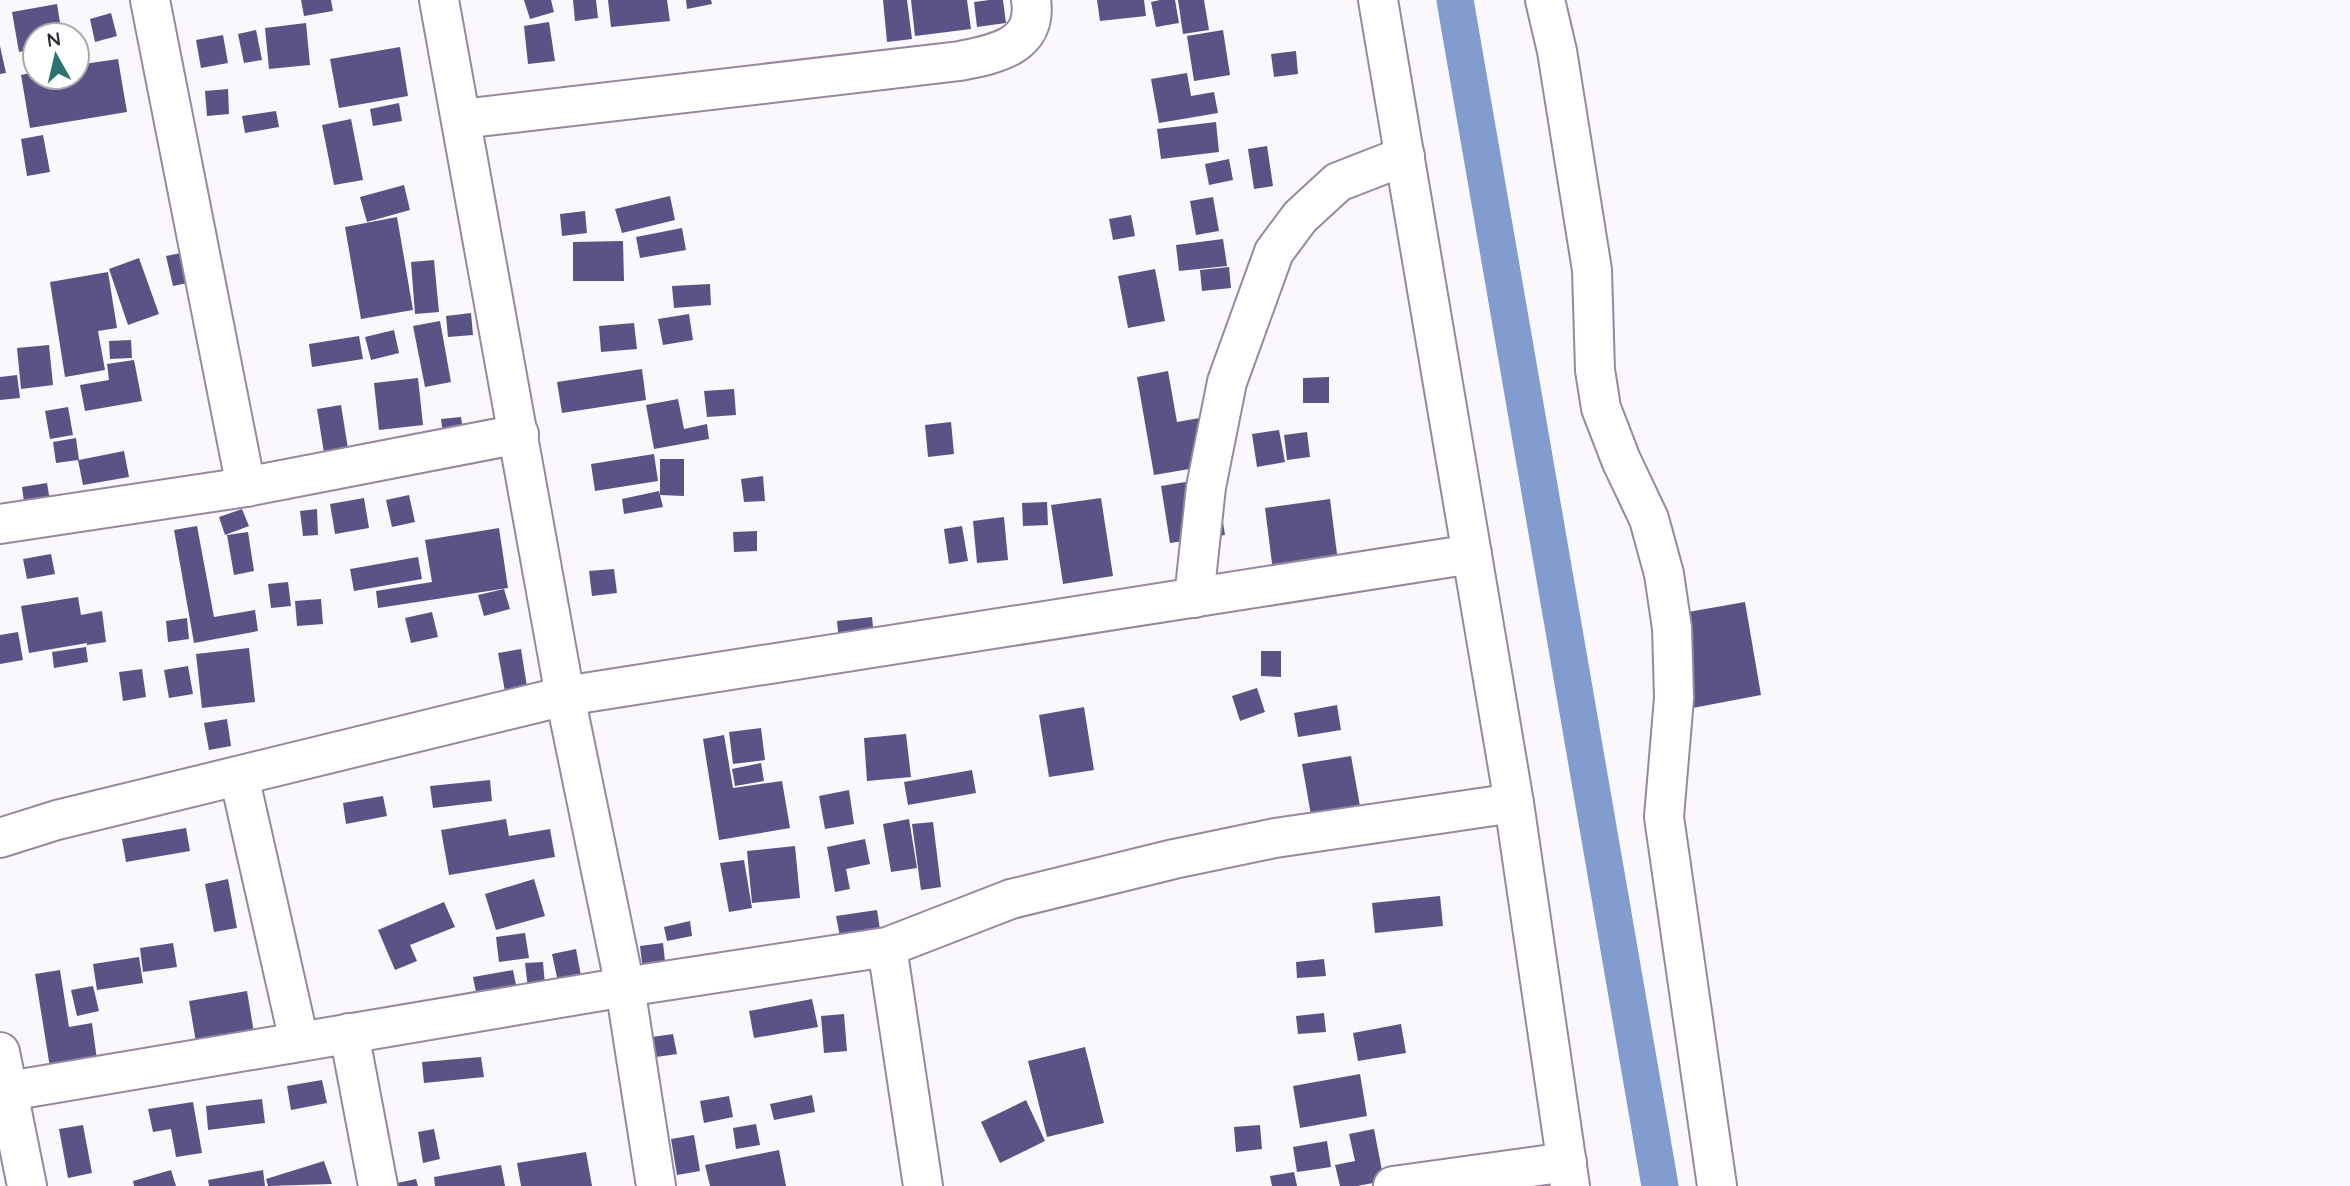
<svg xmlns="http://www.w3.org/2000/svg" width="2350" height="1186" font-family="Quicksand,sans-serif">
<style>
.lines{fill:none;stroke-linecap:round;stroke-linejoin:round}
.canal{stroke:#839cd0;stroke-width:37}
.building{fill:#5a5386}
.minor-casing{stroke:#9787a0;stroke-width:42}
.minor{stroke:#fff;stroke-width:38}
</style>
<rect width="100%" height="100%" fill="#fbf8fd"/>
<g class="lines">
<polyline class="canal" points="1455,0 1660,1186"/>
</g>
<g class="building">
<polygon points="301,0 331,0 333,11 304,16"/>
<polygon points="524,0 551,0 554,12 530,19"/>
<polygon points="573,0 596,0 598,18 575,21"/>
<polygon points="608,0 667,0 670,21 611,27"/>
<polygon points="686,0 711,0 712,4 687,9"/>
<polygon points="883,0 907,0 912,39 887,42"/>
<polygon points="911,0 967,0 971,29 915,36"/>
<polygon points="989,0 1003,0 1006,23 977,27 974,2"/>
<polygon points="1097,0 1144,0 1146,16 1100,21"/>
<polygon points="1160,0 1175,0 1179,23 1156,27 1151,2"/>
<polygon points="1178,0 1204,0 1209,30 1183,34"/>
<polygon points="57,4 62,35 35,35 35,49 19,52 12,12"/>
<polygon points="111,13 117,36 95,42 90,19"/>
<polygon points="549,22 555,61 528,64 524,26"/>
<polygon points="306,23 310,65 269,69 265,28"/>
<polygon points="256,30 262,60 244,63 238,34"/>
<polygon points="1223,30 1230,75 1194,81 1187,36"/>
<polygon points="223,35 228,63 201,68 196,40"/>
<polygon points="0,46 6,73 0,74"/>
<polygon points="400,47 408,96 339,108 330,59"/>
<polygon points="1296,51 1298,74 1274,77 1271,54"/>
<polygon points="118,59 127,112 30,128 21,75 35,72 35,77 77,77 77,65"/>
<polygon points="1187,73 1191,96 1214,92 1218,113 1159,123 1151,79"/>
<polygon points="228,89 229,114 207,116 205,91"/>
<polygon points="399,103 402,121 373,126 370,109"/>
<polygon points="276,111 279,127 245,133 242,116"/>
<polygon points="351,119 363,180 334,185 322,125"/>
<polygon points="1216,122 1219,152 1161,159 1157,129"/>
<polygon points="43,135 50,172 27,176 21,139"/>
<polygon points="1267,146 1273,186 1254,189 1248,149"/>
<polygon points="1229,159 1233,180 1209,185 1205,164"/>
<polygon points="404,185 410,210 367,222 360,197"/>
<polygon points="670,196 675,220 622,233 615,209"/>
<polygon points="1213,197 1219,231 1196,235 1190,201"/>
<polygon points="585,211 587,233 562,236 560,214"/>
<polygon points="1131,215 1135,236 1113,240 1109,219"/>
<polygon points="397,217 413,310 361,319 345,227"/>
<polygon points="682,228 686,250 640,258 636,237"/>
<polygon points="1223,239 1227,266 1179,271 1176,245"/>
<polygon points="623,241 624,281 573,281 573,242"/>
<polygon points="191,251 197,281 173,286 166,256"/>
<polygon points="139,258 159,314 128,325 109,269"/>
<polygon points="434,260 439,312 415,314 411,262"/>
<polygon points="1229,267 1231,288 1202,291 1200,270"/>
<polygon points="1155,269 1165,321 1128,328 1118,276"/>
<polygon points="108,272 117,328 98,331 105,370 65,377 50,282"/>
<polygon points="710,284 711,305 674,308 672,286"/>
<polygon points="471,313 473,335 448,337 446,316"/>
<polygon points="689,314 693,340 663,345 658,319"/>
<polygon points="440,321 451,382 425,387 413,326"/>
<polygon points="634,323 637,349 601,352 599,326"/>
<polygon points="394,330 399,353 371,360 365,337"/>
<polygon points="359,336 363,359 312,367 309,344"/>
<polygon points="131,340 132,358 110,359 109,341"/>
<polygon points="49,345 53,385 21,389 17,348"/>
<polygon points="134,360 142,401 85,411 80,385 109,380 107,364"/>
<polygon points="642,369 646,400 562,413 557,382"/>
<polygon points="1168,371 1177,422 1211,416 1219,464 1154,475 1137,377"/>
<polygon points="17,375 20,398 0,400 0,377"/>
<polygon points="1329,377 1329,403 1303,403 1303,378"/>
<polygon points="418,378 423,425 379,430 374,383"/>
<polygon points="734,389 736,415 707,417 704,391"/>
<polygon points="678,399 684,429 707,424 709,439 654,449 646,405"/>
<polygon points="341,405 349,455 325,459 317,409"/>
<polygon points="68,407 73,435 50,439 45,411"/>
<polygon points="461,417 464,438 444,441 441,419"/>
<polygon points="951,422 954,454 928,457 925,425"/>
<polygon points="1279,430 1285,462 1257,467 1252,434"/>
<polygon points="1307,432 1310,457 1287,460 1284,435"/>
<polygon points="76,438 79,460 124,451 129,477 83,485 78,460 56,463 53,442"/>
<polygon points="654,454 658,481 595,491 591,464"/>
<polygon points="660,459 684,459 684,496 660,495"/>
<polygon points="763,476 765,501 744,502 741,479"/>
<polygon points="1216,477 1225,535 1170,543 1161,486"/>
<polygon points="47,483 51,507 25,510 22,487"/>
<polygon points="659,491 663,507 624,514 622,499"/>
<polygon points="409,495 415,522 392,527 386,500"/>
<polygon points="364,498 369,528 335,534 330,504"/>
<polygon points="1101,498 1113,576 1063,584 1051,505"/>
<polygon points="1330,499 1338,562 1273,571 1265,508"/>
<polygon points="1047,502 1048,525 1023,526 1022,503"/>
<polygon points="242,509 249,526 225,535 219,517"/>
<polygon points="317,509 318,535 303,536 300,511"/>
<polygon points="1004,517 1008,560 977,563 973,521"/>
<polygon points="197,526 214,617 255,610 258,631 194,643 174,530"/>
<polygon points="962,526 968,561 949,564 944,529"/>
<polygon points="499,528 508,588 378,608 376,591 432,582 425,540"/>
<polygon points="757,531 757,551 734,552 733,532"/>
<polygon points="248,532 254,571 234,575 227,535"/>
<polygon points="51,554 55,574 27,579 23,559"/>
<polygon points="418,557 422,579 354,591 350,569"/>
<polygon points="614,569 617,593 592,596 589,571"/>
<polygon points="288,582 291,606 271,608 268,584"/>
<polygon points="504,589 510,609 484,616 478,595"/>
<polygon points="78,597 81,615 102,611 106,642 87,645 87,643 29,653 21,606"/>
<polygon points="321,599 323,624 297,626 295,601"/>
<polygon points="1745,602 1761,695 1682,710 1665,616"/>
<polygon points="432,612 438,637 411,643 405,618"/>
<polygon points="872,617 874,637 839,641 837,621"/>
<polygon points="187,618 189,639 168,642 166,621"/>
<polygon points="18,632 23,660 0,664 0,635"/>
<polygon points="86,647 88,662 54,668 52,652"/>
<polygon points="249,648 255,702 202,708 196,654"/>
<polygon points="521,649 528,693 506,697 498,653"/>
<polygon points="1261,651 1281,651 1281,677 1261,676"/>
<polygon points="188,666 193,694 169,698 164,670"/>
<polygon points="142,669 146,697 123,701 119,672"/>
<polygon points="1257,688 1265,712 1240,721 1232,696"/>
<polygon points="1337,705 1341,730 1298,737 1294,713"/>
<polygon points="1084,707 1094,770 1049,777 1039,715"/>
<polygon points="227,719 231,746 209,750 204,723"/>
<polygon points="761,728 765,760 733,764 729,732"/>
<polygon points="906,734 911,777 867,781 864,738"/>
<polygon points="724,735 733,788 782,781 790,828 719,840 703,739"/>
<polygon points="1351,756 1360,806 1311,815 1302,764"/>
<polygon points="761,763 764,781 735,786 732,769"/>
<polygon points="972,770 976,793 908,805 904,782"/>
<polygon points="490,780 492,801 433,808 430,786"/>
<polygon points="849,790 854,824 825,829 819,796"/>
<polygon points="383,796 387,816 346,824 343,803"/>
<polygon points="506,819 509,836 550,829 555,857 449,875 441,830"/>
<polygon points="909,819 917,868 891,872 883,824"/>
<polygon points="933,822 941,887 921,890 912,824"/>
<polygon points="186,828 190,851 126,862 122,839"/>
<polygon points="865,839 870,864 846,869 850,889 835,892 827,847"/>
<polygon points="795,846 800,898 752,903 747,851"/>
<polygon points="744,860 752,908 729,912 720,863"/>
<polygon points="228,879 237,928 214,932 205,884"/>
<polygon points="534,879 545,916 496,930 485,894"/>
<polygon points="1440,896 1443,926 1375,933 1372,903"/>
<polygon points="444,902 455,927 410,945 417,961 395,970 378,930"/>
<polygon points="877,910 881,936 841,942 836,916"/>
<polygon points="690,921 692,936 667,941 664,927"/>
<polygon points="525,933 529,958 499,962 496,937"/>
<polygon points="173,943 177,967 143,972 140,948"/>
<polygon points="663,943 666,970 643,972 640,946"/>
<polygon points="576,949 584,992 561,996 552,954"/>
<polygon points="139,957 143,983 97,990 93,964"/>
<polygon points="1324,959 1326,976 1297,978 1296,962"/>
<polygon points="543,962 546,996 529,998 525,963"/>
<polygon points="60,970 69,1027 92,1023 98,1067 51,1074 35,974"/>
<polygon points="513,970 518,995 478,1003 473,977"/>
<polygon points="93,986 99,1011 77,1016 71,990"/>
<polygon points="247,991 255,1039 197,1048 189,1001"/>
<polygon points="812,999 818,1027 754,1038 749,1011"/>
<polygon points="1324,1013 1326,1032 1298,1034 1296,1016"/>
<polygon points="844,1014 847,1051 824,1053 821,1016"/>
<polygon points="1401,1024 1406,1053 1358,1061 1353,1033"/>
<polygon points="673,1034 677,1054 656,1057 652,1037"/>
<polygon points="1085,1047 1104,1123 1047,1137 1028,1061"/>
<polygon points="481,1057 484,1077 424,1083 422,1062"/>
<polygon points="1360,1074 1367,1116 1300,1128 1293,1086"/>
<polygon points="322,1080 327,1103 291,1110 287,1086"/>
<polygon points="812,1095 815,1112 774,1120 770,1104"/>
<polygon points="729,1096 733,1117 704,1123 700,1101"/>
<polygon points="262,1099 265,1123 208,1130 206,1106"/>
<polygon points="1026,1100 1045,1141 1000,1163 981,1122"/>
<polygon points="193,1102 202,1153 176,1157 171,1129 153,1132 148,1109"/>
<polygon points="756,1124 760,1145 736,1149 733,1128"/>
<polygon points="83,1125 92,1173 68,1178 59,1129"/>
<polygon points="1260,1125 1262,1149 1236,1152 1234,1127"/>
<polygon points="434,1129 440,1159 423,1163 418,1132"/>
<polygon points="1374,1129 1384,1181 1357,1186 1340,1186 1335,1165 1355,1161 1349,1134"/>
<polygon points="694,1135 700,1171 677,1175 671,1139"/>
<polygon points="1327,1141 1331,1167 1297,1172 1293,1147"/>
<polygon points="779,1150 786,1186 710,1186 705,1165"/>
<polygon points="586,1152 592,1186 521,1186 517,1163"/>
<polygon points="324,1161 332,1184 268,1186 266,1179"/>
<polygon points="501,1165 505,1186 435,1186 434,1177"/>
<polygon points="171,1170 176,1186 134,1186 133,1181"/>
<polygon points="263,1170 265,1186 209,1186 208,1180"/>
<polygon points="1294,1172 1297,1186 1272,1186 1270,1176"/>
<polygon points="416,1179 418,1186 397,1186 397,1183"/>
</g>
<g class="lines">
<defs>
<g id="minor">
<polyline points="150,0 246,487"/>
<polyline points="439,0 565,696 625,987 656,1186"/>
<polyline points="1378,0 1514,803 1570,1186"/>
<polyline points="1545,0 1557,51 1592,270 1595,370 1601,408 1621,460 1649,519 1664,574 1672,628 1674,698 1664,817 1717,1186"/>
<path d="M461 119 960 61C994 54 1038 47 1031 0"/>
<polyline points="0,524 246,487 519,434"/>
<polyline points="1194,598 1206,487 1227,382 1274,252 1300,217 1338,182 1405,156"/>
<polyline points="239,776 299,1041"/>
<polyline points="0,838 57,820 565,696 1472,554"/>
<polyline points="887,947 923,1186"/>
<polyline points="349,1033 378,1186"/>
<polyline points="0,1052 27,1186"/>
<polyline points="9,1091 625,987 887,947 1011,899 1174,859 1275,838 1514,803"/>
<polyline points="1393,1186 1567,1162"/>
</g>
</defs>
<use href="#minor" class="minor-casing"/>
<use href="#minor" class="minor"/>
</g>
<g transform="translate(56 56) rotate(352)"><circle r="33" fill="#ffffff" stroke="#aba9ad" stroke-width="2"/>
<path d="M0-5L12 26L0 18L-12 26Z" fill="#2b7470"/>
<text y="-10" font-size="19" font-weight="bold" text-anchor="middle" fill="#2e2832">N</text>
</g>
</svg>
